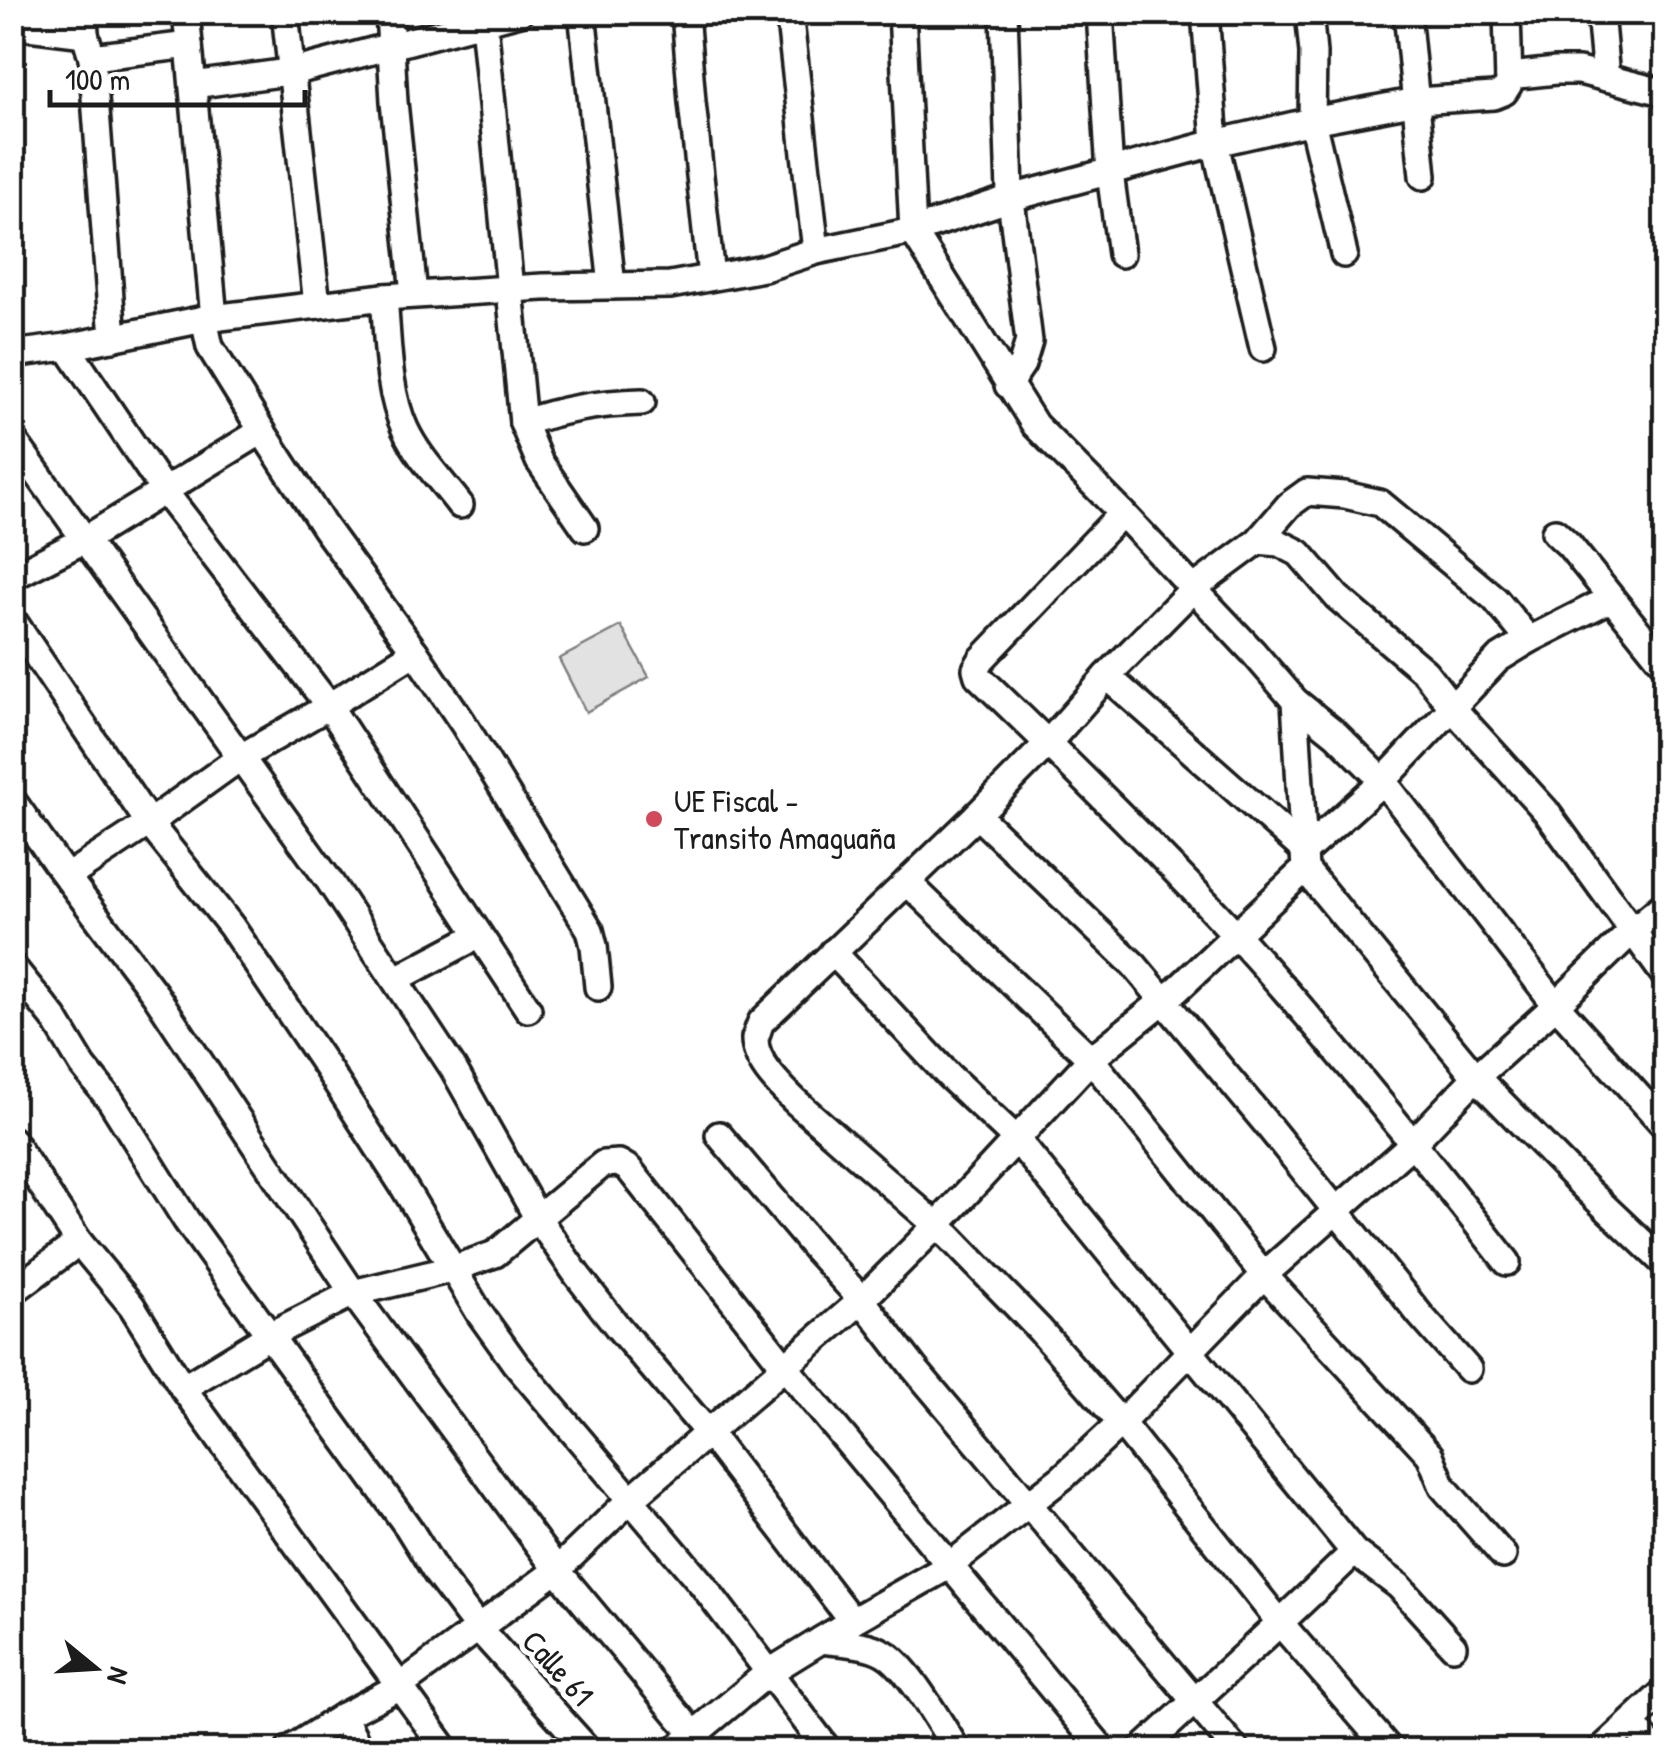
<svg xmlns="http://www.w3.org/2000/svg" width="1678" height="1763" font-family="'Patrick Hand',sans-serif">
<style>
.green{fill:#e2e2e2;stroke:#7f7f7f;stroke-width:2.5}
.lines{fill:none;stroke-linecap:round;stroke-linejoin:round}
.minor-casing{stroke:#1c1c1c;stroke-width:32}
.minor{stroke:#fff;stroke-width:25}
.poi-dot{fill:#d1495b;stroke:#fff;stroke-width:4}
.labels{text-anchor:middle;stroke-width:10;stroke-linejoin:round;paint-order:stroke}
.poi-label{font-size:32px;fill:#1c1c1c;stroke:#fff;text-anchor:start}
.street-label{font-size:32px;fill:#1c1c1c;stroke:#fff}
</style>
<rect width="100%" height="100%" fill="#fff"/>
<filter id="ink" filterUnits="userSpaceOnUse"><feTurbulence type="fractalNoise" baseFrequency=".01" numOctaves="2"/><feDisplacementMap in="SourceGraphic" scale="20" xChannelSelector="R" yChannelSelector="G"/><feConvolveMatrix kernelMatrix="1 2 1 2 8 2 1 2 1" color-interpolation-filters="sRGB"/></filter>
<g filter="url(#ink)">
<polygon class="green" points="621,626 649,677 586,712 559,659"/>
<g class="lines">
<defs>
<g id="minor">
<polyline points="84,12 85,34 92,57 113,338"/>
<polyline points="186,12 214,318"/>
<polyline points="285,12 317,305"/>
<polyline points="389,12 394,102 414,294"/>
<polyline points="483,12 523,423 539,461 585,528"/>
<polyline points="582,12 612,286"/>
<polyline points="685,12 692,102 711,277"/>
<polyline points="789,12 816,251"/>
<polyline points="902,12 913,231 1035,425 1122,513 1252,651 1295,701 1336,734 1383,781 1556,1005 1666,1127"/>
<polyline points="1004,12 1010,192 1029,341 1022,364 1008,385"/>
<polyline points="1100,12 1110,173 1121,254"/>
<polyline points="1205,12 1215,143 1263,348"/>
<polyline points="1309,12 1313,53 1312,121 1344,254"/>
<polyline points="1407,12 1423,176"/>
<polyline points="1601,23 1606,78"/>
<polyline points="12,25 85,34"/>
<polyline points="92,57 189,45"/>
<polyline points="1509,76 1556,71 1579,71 1666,93"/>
<polyline points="193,85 296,71 520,12"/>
<path d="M384 297C388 339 387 390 405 429 418 457 441 480 460 505"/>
<polyline points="204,319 210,347 262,431 325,528 415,652 463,723 590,930 594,946 598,987"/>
<polyline points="67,347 164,491 329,706 528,1009"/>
<polyline points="12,354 67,347 204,319 384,297 543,287 670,285 764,268 816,251 913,231 1011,198 1215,143 1312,121 1417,101 1494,96 1504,92 1509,84 1507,12"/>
<path d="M523 423C561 409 602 403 642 402"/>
<polyline points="12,438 330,882 453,1068 537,1217 577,1275 617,1326 709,1434 852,1621"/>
<path d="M1122 513 982 659 976 669 978 676C1066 760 1153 845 1235 934 1331 1039 1419 1150 1507 1262"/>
<polyline points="1555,532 1569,545 1666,666"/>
<polyline points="1258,541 1279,543 1299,553 1337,597 1425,672 1456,712 1545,810 1666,977"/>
<polyline points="12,577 84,540 262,431"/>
<polyline points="12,619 149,823 231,926 325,1065 405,1189 480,1314 515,1363 702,1584 828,1750"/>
<polyline points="1107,676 1305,851 1383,781 1498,659 1529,640"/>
<polyline points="1295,701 1305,869 1476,1077 1587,1190 1666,1265"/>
<polyline points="12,800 57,864 155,994 353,1293 557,1570 707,1750"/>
<polyline points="977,815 1134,965 1265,1122 1421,1316 1468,1369"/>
<polyline points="67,877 149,823 241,757 329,706 415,652"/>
<polyline points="907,882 1091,1059 1264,1275 1430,1455 1443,1487 1503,1555"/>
<polyline points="833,952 949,1076 1017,1140 1354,1552 1399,1586 1453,1646"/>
<polyline points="12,966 54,1018 83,1066 111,1101 186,1220 408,1527 437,1574 478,1628 588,1750"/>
<polyline points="396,979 479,935"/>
<polyline points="719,1135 816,1250 862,1300 914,1368 1236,1750"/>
<polyline points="12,1140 79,1242 132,1306 183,1388 446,1750"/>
<polyline points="12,1292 79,1242"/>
<polyline points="183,1388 270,1335 353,1293 452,1269 495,1254 603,1164 619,1163 629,1169 786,1368 1103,1750"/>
<path d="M821 1640C841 1643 867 1643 884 1653 909 1667 941 1726 957 1750"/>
<polyline points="343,1716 360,1750"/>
<polyline points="1631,1723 1655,1750"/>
<polyline points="289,1750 343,1716 400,1686 557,1570 630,1500 862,1300 937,1225 1091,1059 1178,989 1305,869"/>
<polyline points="675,1750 768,1673 852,1621 949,1566 1063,1477 1121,1423 1264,1275 1413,1143 1476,1077 1556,1005 1631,932 1660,908 1666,908"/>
<path d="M1141 1750C1212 1685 1285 1620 1354 1552"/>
<path d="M1390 1750 1281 1624 1121 1423 1040 1330 950 1237 795 1101C780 1086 754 1062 755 1038 756 1037 760 1023 761 1022L977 815 1048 743 1107 676 1193 589 1258 541 1289 505 1307 492 1345 495 1380 503 1495 599 1529 640 1610 599"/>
<polyline points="1601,1750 1666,1690"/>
</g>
</defs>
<use href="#minor" class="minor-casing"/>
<use href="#minor" class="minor"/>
</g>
</g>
<circle class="poi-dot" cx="654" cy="819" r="10"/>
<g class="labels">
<g class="poi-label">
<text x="674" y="812">UE Fiscal -<tspan x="674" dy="37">Transito Amaguaña</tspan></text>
</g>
<g class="street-label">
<text transform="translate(558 1668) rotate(48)" y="11">Calle 61</text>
</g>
</g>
<rect width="1678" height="1763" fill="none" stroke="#fff" stroke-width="50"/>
<rect x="25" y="25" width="1628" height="1713" fill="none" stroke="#1c1c1c" stroke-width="4" filter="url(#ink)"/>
<g transform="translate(95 1668) rotate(108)" stroke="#ffffff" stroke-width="8" paint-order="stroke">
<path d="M0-8L18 38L0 25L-18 38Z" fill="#1c1c1c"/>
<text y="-15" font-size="28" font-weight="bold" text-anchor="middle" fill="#1c1c1c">N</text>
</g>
<path d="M50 90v15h255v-15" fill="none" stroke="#1c1c1c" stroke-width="5"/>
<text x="65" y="90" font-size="30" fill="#1c1c1c" stroke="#ffffff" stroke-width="8" paint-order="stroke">100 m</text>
</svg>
